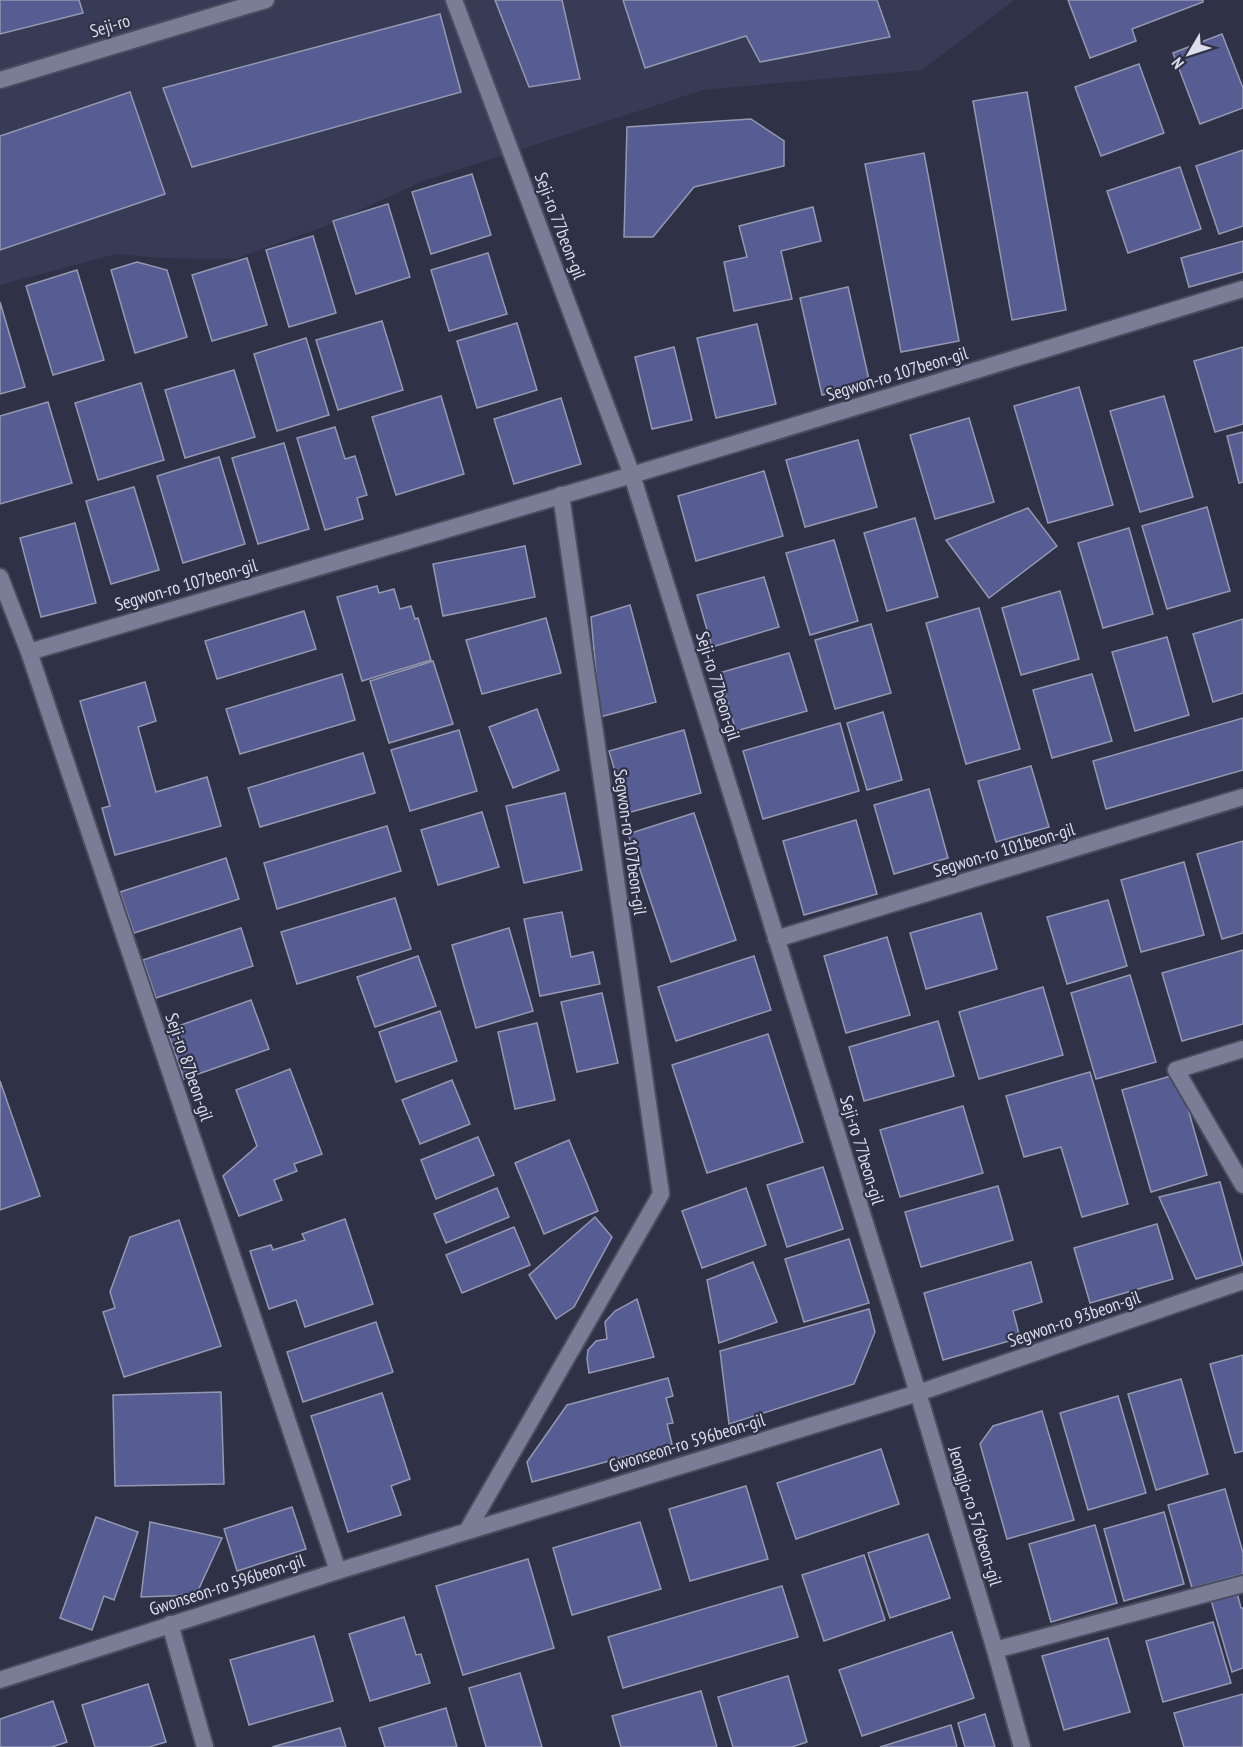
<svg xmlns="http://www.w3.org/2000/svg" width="1243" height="1747" font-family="'PT Sans Narrow',sans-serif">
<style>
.built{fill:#373b56}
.building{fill:#575d92;stroke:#9498b1;stroke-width:1.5}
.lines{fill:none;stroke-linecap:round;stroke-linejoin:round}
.minor-casing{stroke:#4a4d5e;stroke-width:20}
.tertiary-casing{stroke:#4a4d5e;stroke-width:20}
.minor{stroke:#7a7d96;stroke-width:16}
.tertiary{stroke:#7a7d96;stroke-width:16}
.labels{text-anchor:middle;stroke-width:4.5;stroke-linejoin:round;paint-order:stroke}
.street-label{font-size:18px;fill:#dbddeb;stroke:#2f3247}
</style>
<rect width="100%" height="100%" fill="#2f3247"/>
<polygon class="built" points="0,0 1014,0 922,70 703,90 423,181 323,227 235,259 160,258 116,254 0,285"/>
<g class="building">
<polygon points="0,0 79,0 83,13 0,34"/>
<polygon points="495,0 562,0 580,79 529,87"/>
<polygon points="623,0 877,0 890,37 760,62 746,36 645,68"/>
<polygon points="1068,0 1203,0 1203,2 1132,29 1136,41 1090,58"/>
<polygon points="440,14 461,92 192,167 163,88"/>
<polygon points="1222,34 1243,88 1243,108 1200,124 1173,53"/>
<polygon points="1139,64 1164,133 1101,156 1075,87"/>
<polygon points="130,92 165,194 0,250 0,136"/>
<polygon points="1027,92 1066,310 1012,320 973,101"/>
<polygon points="751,119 784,141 784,166 694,187 653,237 624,237 627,127"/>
<polygon points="1243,150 1243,226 1219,234 1196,166"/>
<polygon points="924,153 959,341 901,352 865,164"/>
<polygon points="1180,167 1201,229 1128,253 1107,191"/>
<polygon points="472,174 491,235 431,254 412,192"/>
<polygon points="388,204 410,277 356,294 333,221"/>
<polygon points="813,207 821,241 781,251 792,299 734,311 724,262 747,257 739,226"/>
<polygon points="313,236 336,313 289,327 266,250"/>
<polygon points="1243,241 1243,272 1189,287 1181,258"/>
<polygon points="488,253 507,314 449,331 431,270"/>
<polygon points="247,258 267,325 212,341 192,275"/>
<polygon points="137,262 167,270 187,337 135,353 111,270"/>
<polygon points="77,270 104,360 53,375 26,286"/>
<polygon points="848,287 870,384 822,395 800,298"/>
<polygon points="0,302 25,387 0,394"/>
<polygon points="382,321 403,390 338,410 316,340"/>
<polygon points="517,323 537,390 477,408 457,341"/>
<polygon points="757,324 776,404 716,418 697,338"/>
<polygon points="306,338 329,415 277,431 254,354"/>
<polygon points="674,347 692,420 652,429 635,357"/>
<polygon points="1243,347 1243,424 1215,432 1194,361"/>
<polygon points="234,370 255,437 185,458 165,390"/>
<polygon points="141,383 164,460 98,480 75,403"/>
<polygon points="1079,387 1113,505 1048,523 1014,406"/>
<polygon points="441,396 464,474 396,495 372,417"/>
<polygon points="1164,396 1193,497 1140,512 1110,411"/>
<polygon points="561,398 581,464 514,484 494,419"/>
<polygon points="48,402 72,483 0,504 0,416"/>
<polygon points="969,418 994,502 935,519 910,435"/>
<polygon points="335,427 345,459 355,456 367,495 357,498 363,519 325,530 297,438"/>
<polygon points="1243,432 1243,482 1239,483 1227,436"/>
<polygon points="858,440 877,507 805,527 786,460"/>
<polygon points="284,443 309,529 258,544 232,458"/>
<polygon points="219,457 245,544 183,563 157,476"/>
<polygon points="764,471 783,536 696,561 678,496"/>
<polygon points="134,487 159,570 111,584 86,501"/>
<polygon points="1207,507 1230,591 1167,609 1142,526"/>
<polygon points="1028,508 1057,546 989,598 946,540"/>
<polygon points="915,518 938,597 887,611 864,533"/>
<polygon points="75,523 96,603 41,617 20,538"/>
<polygon points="1129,528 1153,614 1103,628 1078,543"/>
<polygon points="834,540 858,621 810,635 786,553"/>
<polygon points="525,546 535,597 443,616 433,564"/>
<polygon points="764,577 779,627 712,647 697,595"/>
<polygon points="377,586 379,593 394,589 400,609 411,606 415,619 418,618 431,660 362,681 337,597"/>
<polygon points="1060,591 1079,659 1021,675 1002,608"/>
<polygon points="630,605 656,702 600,717 591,617"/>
<polygon points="979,608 1020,749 966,764 926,623"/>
<polygon points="304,611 316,649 217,679 205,641"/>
<polygon points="546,618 561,673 482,694 466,640"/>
<polygon points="1243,619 1243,693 1213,702 1193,634"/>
<polygon points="871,624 891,693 835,709 815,640"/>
<polygon points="1167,637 1189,715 1135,731 1112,652"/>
<polygon points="789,653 807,711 736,731 719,673"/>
<polygon points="433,661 453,724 389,743 370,681"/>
<polygon points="342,674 355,720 240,754 226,709"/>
<polygon points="1092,674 1112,741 1052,758 1033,690"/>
<polygon points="145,682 156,721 138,727 156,792 207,777 221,826 115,855 102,808 110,806 80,701"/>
<polygon points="537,709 559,770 513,788 489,727"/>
<polygon points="883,712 902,780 867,790 847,723"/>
<polygon points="1243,718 1243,770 1106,809 1093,761"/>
<polygon points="840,723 859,791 763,819 743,751"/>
<polygon points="459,730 477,791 410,811 391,750"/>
<polygon points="684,730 701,793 627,813 609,751"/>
<polygon points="363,753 375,793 260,827 248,788"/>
<polygon points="1031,766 1049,827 996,842 978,781"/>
<polygon points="929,789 948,858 894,874 874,805"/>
<polygon points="565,793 582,870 524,883 506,806"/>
<polygon points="482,812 499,867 438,885 421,830"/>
<polygon points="694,813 736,940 671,962 628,834"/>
<polygon points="856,820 877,894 804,915 783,841"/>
<polygon points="387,826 401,871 277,909 264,863"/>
<polygon points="1243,841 1243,933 1222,939 1197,854"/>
<polygon points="226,858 239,899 134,933 120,892"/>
<polygon points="1184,862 1204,935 1141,952 1121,880"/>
<polygon points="395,898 411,949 297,984 281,932"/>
<polygon points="1108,900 1127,966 1067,984 1047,917"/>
<polygon points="562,912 571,957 593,952 600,984 540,996 524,919"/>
<polygon points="981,913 997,969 926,989 910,933"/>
<polygon points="241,928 253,966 156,998 143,960"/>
<polygon points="509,928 533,1011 476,1028 452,945"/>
<polygon points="887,937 910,1015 846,1033 824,956"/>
<polygon points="1243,950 1243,1024 1182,1041 1162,973"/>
<polygon points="418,956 436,1006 375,1027 357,977"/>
<polygon points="754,956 771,1010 676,1041 658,987"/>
<polygon points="1130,975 1156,1062 1096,1079 1071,993"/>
<polygon points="1043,987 1063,1055 979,1079 959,1012"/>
<polygon points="602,993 618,1063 577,1072 561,1002"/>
<polygon points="251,1000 269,1049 184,1079 167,1030"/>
<polygon points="440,1011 457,1061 396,1082 379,1032"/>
<polygon points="938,1021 954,1076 864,1101 849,1047"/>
<polygon points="537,1023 555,1100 515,1109 498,1032"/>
<polygon points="768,1034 803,1142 707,1173 672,1065"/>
<polygon points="290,1069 322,1154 294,1164 297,1171 274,1180 282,1200 239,1216 223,1176 257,1146 236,1090"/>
<polygon points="1090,1072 1128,1204 1082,1217 1061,1147 1024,1157 1006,1096"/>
<polygon points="1178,1074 1207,1175 1151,1192 1122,1090"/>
<polygon points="452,1080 470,1124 420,1144 402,1100"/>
<polygon points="0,1081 40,1196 0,1210"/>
<polygon points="963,1106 983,1173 900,1197 880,1130"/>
<polygon points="478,1137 494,1175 436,1199 421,1160"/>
<polygon points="569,1140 598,1211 544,1234 515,1163"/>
<polygon points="823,1167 843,1229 787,1247 767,1185"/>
<polygon points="1220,1182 1243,1265 1196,1279 1159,1197"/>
<polygon points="998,1186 1013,1240 921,1267 905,1212"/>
<polygon points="497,1188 509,1217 446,1243 434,1214"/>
<polygon points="746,1188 766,1245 702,1268 682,1211"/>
<polygon points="595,1217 612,1237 574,1307 556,1319 529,1275"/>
<polygon points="345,1219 373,1304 305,1327 296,1300 269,1309 250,1251 271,1245 273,1250 305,1240 302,1234"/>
<polygon points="179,1220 221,1346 124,1377 103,1312 115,1308 110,1292 130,1237"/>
<polygon points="1157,1224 1173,1279 1090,1303 1074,1248"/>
<polygon points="514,1227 530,1265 462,1293 446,1255"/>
<polygon points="849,1239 869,1303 804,1322 785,1259"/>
<polygon points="753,1262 777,1322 719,1343 707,1280"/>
<polygon points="1031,1262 1042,1302 1013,1311 1020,1338 943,1360 924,1293"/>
<polygon points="637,1299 654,1357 589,1373 587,1359 588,1350 596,1341 607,1339 605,1322 615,1311"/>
<polygon points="869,1309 875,1332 854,1384 729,1424 720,1351"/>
<polygon points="376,1322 393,1372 303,1402 287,1352"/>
<polygon points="1243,1355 1243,1451 1235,1453 1210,1364"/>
<polygon points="668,1378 673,1396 666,1398 673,1423 667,1424 672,1444 532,1482 527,1462 567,1405"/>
<polygon points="1181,1379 1208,1474 1156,1490 1128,1394"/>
<polygon points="221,1392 224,1484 115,1486 113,1395"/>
<polygon points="382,1393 410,1479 391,1486 401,1515 348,1532 311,1416"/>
<polygon points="1118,1396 1146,1493 1088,1510 1060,1413"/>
<polygon points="1042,1411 1074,1520 1007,1539 980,1444 993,1426"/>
<polygon points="881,1449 899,1504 796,1539 777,1483"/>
<polygon points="746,1486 768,1559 690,1581 669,1509"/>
<polygon points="1225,1489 1243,1553 1243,1574 1192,1588 1168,1505"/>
<polygon points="292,1507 306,1549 237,1571 224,1529"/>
<polygon points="1164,1512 1184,1584 1124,1601 1104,1529"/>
<polygon points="96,1517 138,1532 114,1600 104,1596 92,1630 60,1618"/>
<polygon points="150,1522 222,1538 196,1595 141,1597"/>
<polygon points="640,1522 661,1589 572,1615 553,1548"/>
<polygon points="1095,1525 1117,1603 1051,1622 1029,1544"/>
<polygon points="928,1534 950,1598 890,1618 868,1553"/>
<polygon points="864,1555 885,1620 824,1641 802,1575"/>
<polygon points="528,1559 554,1648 463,1675 436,1586"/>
<polygon points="782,1586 798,1637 623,1688 608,1637"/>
<polygon points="1236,1589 1241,1608 1243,1608 1243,1668 1232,1672 1210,1597"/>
<polygon points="404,1617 416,1655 421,1654 430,1683 370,1701 349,1634"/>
<polygon points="1213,1622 1231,1683 1163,1702 1146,1641"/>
<polygon points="952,1632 974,1698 862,1736 839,1670"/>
<polygon points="314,1636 333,1701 249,1725 230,1660"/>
<polygon points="1108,1638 1130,1712 1064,1730 1042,1656"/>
<polygon points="520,1673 542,1747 486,1747 469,1688"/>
<polygon points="788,1676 807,1742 792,1747 733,1747 718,1697"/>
<polygon points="148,1684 166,1742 149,1747 95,1747 82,1705"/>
<polygon points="701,1691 717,1747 621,1747 612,1716"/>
<polygon points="1243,1694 1243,1747 1184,1747 1174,1713"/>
<polygon points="53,1701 67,1742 52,1747 0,1747 0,1719"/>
<polygon points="446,1708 457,1747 385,1747 379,1728"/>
<polygon points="985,1714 995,1747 965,1747 958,1723"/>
<polygon points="951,1725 957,1747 880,1747"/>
<polygon points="340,1728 346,1747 272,1747"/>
</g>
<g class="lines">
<defs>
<g id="minor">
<polyline points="454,0 632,475 918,1393 995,1650 1022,1747"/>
<polyline points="0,577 29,652 338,1571"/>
<polyline points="29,652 632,475 1243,289"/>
<polyline points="776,939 1243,797"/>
<polyline points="1243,1049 1176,1070 1243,1185"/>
<polyline points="467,1531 661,1194 561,495"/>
<polyline points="170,1624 205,1747"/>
<polyline points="995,1650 1243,1584"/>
<polyline points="0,1680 338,1571 918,1393 1243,1281"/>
</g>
<polyline id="tertiary" points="0,80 266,0"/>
</defs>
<use href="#minor" class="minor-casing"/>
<use href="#tertiary" class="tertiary-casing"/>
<use href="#minor" class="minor"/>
<use href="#tertiary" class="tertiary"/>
</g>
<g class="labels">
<g class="street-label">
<text transform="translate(110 26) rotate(-17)" y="6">Seji-ro</text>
<text transform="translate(560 226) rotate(69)" y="6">Seji-ro 77beon-gil</text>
<text transform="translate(897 374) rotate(-17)" y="6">Segwon-ro 107beon-gil</text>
<text transform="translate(186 585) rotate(-16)" y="6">Segwon-ro 107beon-gil</text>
<text transform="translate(718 686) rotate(73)" y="6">Seji-ro 77beon-gil</text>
<text transform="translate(630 842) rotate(82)" y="6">Segwon-ro 107beon-gil</text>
<text transform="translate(1004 850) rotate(-17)" y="6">Segwon-ro 101beon-gil</text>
<text transform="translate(189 1067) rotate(71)" y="6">Seji-ro 87beon-gil</text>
<text transform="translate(862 1150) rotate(73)" y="6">Seji-ro 77beon-gil</text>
<text transform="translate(1074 1319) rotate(-19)" y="6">Segwon-ro 93beon-gil</text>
<text transform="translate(687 1443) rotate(-17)" y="6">Gwonseon-ro 596beon-gil</text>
<text transform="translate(975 1516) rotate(73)" y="6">Jeongjo-ro 576beon-gil</text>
<text transform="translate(227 1585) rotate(-18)" y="6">Gwonseon-ro 596beon-gil</text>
</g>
</g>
<g transform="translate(1189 54) rotate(231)" stroke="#2f3247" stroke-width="4.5" paint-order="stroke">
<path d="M0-4.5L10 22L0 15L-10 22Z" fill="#dbddeb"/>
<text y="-9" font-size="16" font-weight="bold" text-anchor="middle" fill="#dbddeb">N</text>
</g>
</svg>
